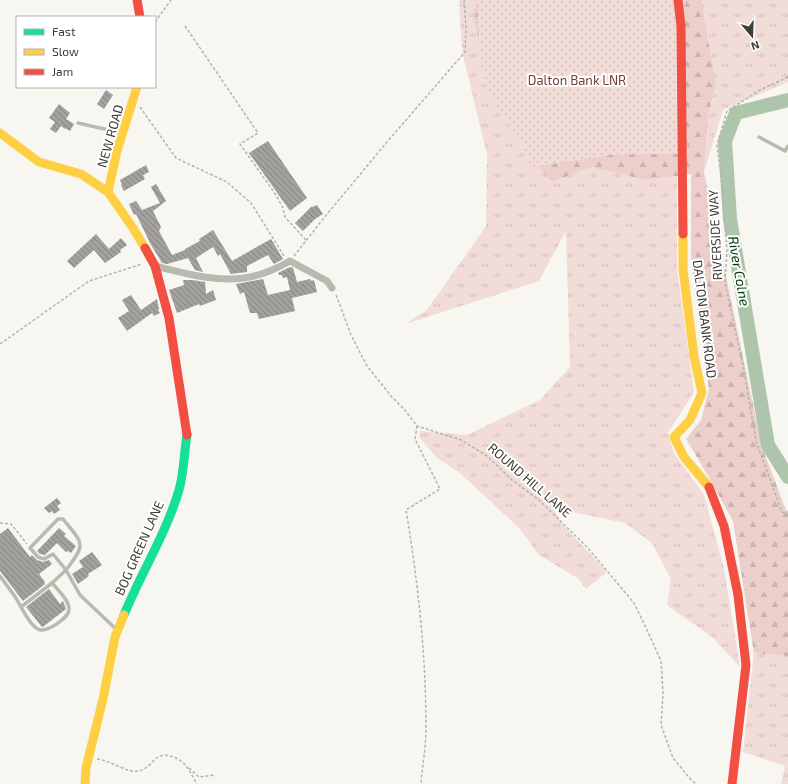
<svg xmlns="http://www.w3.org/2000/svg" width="788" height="784" font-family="'Exo 2',sans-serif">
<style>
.grass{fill:url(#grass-tufts)}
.forest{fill:url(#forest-firs)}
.park{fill:url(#park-dots)}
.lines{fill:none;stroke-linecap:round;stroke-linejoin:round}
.river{stroke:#adc5ab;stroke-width:14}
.building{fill:url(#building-back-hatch)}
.path{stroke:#b3b4aa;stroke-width:1.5;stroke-dasharray:3 2;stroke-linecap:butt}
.lane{stroke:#b9baaf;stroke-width:3.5}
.street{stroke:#b9baaf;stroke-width:7}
.fast{stroke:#16e098;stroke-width:9}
.slow{stroke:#ffcf43;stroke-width:9}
.jam{stroke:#f24e42;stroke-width:9}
.labels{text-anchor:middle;stroke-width:4;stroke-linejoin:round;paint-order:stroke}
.park-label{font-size:13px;fill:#7b393a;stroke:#fff}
.street-label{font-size:13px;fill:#3f3d39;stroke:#fff}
.water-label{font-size:14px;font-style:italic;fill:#033b0e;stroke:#fff}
</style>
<defs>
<pattern id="grass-tufts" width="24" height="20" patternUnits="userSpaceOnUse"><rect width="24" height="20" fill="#f2dcd8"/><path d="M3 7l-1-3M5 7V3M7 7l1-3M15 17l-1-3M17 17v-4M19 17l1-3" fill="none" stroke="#d1beba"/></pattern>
<pattern id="forest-firs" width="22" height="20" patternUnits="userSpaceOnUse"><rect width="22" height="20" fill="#eccecb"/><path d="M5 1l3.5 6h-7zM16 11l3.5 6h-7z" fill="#cbb2af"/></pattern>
<pattern id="park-dots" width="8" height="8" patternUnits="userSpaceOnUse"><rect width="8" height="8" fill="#f2dcd8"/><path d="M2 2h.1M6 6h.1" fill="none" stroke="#d1beba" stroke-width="1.8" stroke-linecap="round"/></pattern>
<pattern id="building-back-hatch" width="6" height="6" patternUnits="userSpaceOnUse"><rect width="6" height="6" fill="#a3a19e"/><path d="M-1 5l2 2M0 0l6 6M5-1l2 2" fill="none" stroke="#868482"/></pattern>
</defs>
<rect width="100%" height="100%" fill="#f8f6f0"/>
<g class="grass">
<polygon points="459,0 478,0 552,182 591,167 646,180 677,176 677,269 694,392 668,433 674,453 704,495 724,568 740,667 712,637 667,605 671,579 652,543 625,523 553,508 562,524 607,572 586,589 579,579 539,555 520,529 460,473 437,458 419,437 420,431 467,435 540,400 570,367 566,231 539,281 405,324 427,310 486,226 487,155 462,51"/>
<polygon points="699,0 788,0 788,82 723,110 704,172 708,116 716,84"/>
<polygon points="754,653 788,656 788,784 781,784 785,766 743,752"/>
</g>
<polygon class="forest" points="478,0 701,0 716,84 708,116 704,172 762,447 786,510 788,511 788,656 754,653 733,521 700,462 686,439 701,420 709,389 691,261 691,174 646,180 591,167 552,182 535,163 486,69 473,15"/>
<polygon class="park" points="477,0 676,0 688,154 643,154 611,155 531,167 520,139 496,105 486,87 479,44"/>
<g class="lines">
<polyline class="river" points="788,100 736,113 725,141 730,219 768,445 788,477"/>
</g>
<g class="building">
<polygon points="106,90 113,95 104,109 97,104"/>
<polygon points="59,104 70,113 66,119 74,124 70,131 65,128 65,129 61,126 56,133 50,129 55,122 49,118"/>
<polygon points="268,141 307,198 290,211 249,153"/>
<polygon points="146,165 149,172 143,175 145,179 124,191 121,185 122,184 120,180"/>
<polygon points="156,184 166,201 153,211 161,227 159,231 172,255 185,250 185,249 200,241 199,239 213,230 232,261 271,239 283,259 274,264 268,255 247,266 247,272 231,274 220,254 218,256 213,247 196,258 203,272 195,270 188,258 167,264 162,263 150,243 136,214 134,215 129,204 136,201 142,210 160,203 151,187"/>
<polygon points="317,205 323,214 315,219 303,231 295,223 312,206 313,207"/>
<polygon points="96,234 109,249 121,238 127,245 120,250 121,252 105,263 94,250 74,268 67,261"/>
<polygon points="290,267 293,268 297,282 310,279 311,281 314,280 317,292 292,298 295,311 259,319 257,313 250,313 244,292 240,294 236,284 263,279 268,295 290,290 287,277 283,278 282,275 279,275 278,273"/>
<polygon points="183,280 192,280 205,282 206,294 213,290 216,300 200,306 199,304 177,313 169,290 184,285"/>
<polygon points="131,295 141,310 157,299 159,309 158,310 160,313 154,316 152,313 127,331 118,318 129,311 122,300"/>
<polygon points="57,498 61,503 57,506 60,510 54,514 52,511 49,513 44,508"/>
<polygon points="8,528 30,557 32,555 37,560 43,562 49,560 52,564 39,574 45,582 44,583 45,584 23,601 0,571 0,534"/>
<polygon points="59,528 66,534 64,536 76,546 71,553 68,551 66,552 57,543 45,555 40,554 37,551"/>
<polygon points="92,552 102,565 88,574 89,576 78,584 72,574 83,567 79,561"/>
<polygon points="49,589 60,604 63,601 66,609 44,626 42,627 26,607"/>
</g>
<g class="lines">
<g class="path">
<polyline points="155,22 171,0"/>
<polyline points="185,26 258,133 240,144 276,195 283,208 285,217 306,240"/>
<polyline points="788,77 760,90 727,111 717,145 721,176 727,251 725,283 743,365 756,441 782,512 788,515"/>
<polyline points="140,107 176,158 227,182 251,203 284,256"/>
<polyline points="294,256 323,219 387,142 465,52 466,27 464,0"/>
<polyline points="336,295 340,305 351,335 367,366 392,397 404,409 417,426 461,440 487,456 512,480 539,500 587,547 634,603 647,630 661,661 663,693 661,725 673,758 692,781 697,784"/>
<polyline points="0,344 89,281 142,264"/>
<path d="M417 426 415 439 440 489 406 510C418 582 426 655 426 728 426 745 423 763 421 780L422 784"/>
<polyline points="0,523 11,524 27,544"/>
<path d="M97 759C110 760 126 773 138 771 147 770 152 761 158 757 161 755 167 755 170 756 186 760 189 771 197 784"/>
<polyline points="189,768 199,777 215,775"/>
</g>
<g class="lane">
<polyline points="78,123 122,133"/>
<polyline points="759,137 785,151 788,146"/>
<path d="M0 576 16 598 21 607 52 583 66 570 53 554 44 559 38 557 30 548 58 519H63C83 544 87 543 66 570L80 595 116 629"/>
<path d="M21 607C25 614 31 626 38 629 46 634 70 617 69 609 69 600 58 590 52 583"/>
</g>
<path class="street" d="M155 266C184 273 214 282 244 278 260 276 276 269 290 261L327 281 332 288"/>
<path class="fast" d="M124 615C141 573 166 534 179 490 184 473 184 453 187 435"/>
<g class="slow">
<polyline points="0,133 39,162 81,174 108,192 133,228 145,248"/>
<polyline points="108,192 117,151 137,87"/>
<polyline points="683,234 683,269 694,356 702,393 690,420 674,437 684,457 709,487"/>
<polyline points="85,784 86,768 103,699 115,637 124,615"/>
</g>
<g class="jam">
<polyline points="137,0 140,17"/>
<polyline points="678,0 681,26 683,234"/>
<polyline points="145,248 155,266 169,318 187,435"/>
<polyline points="709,487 724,526 738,595 746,665 732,784"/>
</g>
</g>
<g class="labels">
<g class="park-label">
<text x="577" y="85">Dalton Bank LNR</text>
</g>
<g class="street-label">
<text transform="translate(110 136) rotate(-74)" y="5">NEW ROAD</text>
<text transform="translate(715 235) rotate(-93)" y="5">RIVERSIDE WAY</text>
<text transform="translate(705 319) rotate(83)" y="5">DALTON BANK ROAD</text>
<text transform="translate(530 480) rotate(41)" y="5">ROUND HILL LANE</text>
<text transform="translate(139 548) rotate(-66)" y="5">BOG GREEN LANE</text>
</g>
<g class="water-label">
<text transform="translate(739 271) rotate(80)" y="5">River Colne</text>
</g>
</g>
<rect x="16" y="16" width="140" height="72" fill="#ffffff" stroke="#b2b1b0"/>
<rect x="24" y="29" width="20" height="6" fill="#16e098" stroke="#b2b1b0"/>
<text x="52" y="36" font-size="12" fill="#3f3d39">Fast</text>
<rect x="24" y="49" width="20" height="6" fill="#ffcf43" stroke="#b2b1b0"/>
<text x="52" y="56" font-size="12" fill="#3f3d39">Slow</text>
<rect x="24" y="69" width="20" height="6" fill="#f24e42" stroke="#b2b1b0"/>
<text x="52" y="76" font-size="12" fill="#3f3d39">Jam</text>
<g transform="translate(752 36) rotate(161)" stroke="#ffffff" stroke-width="3" paint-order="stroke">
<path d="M0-3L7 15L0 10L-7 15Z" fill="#3f3d39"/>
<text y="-6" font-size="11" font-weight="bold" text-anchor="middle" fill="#3f3d39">N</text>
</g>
</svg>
